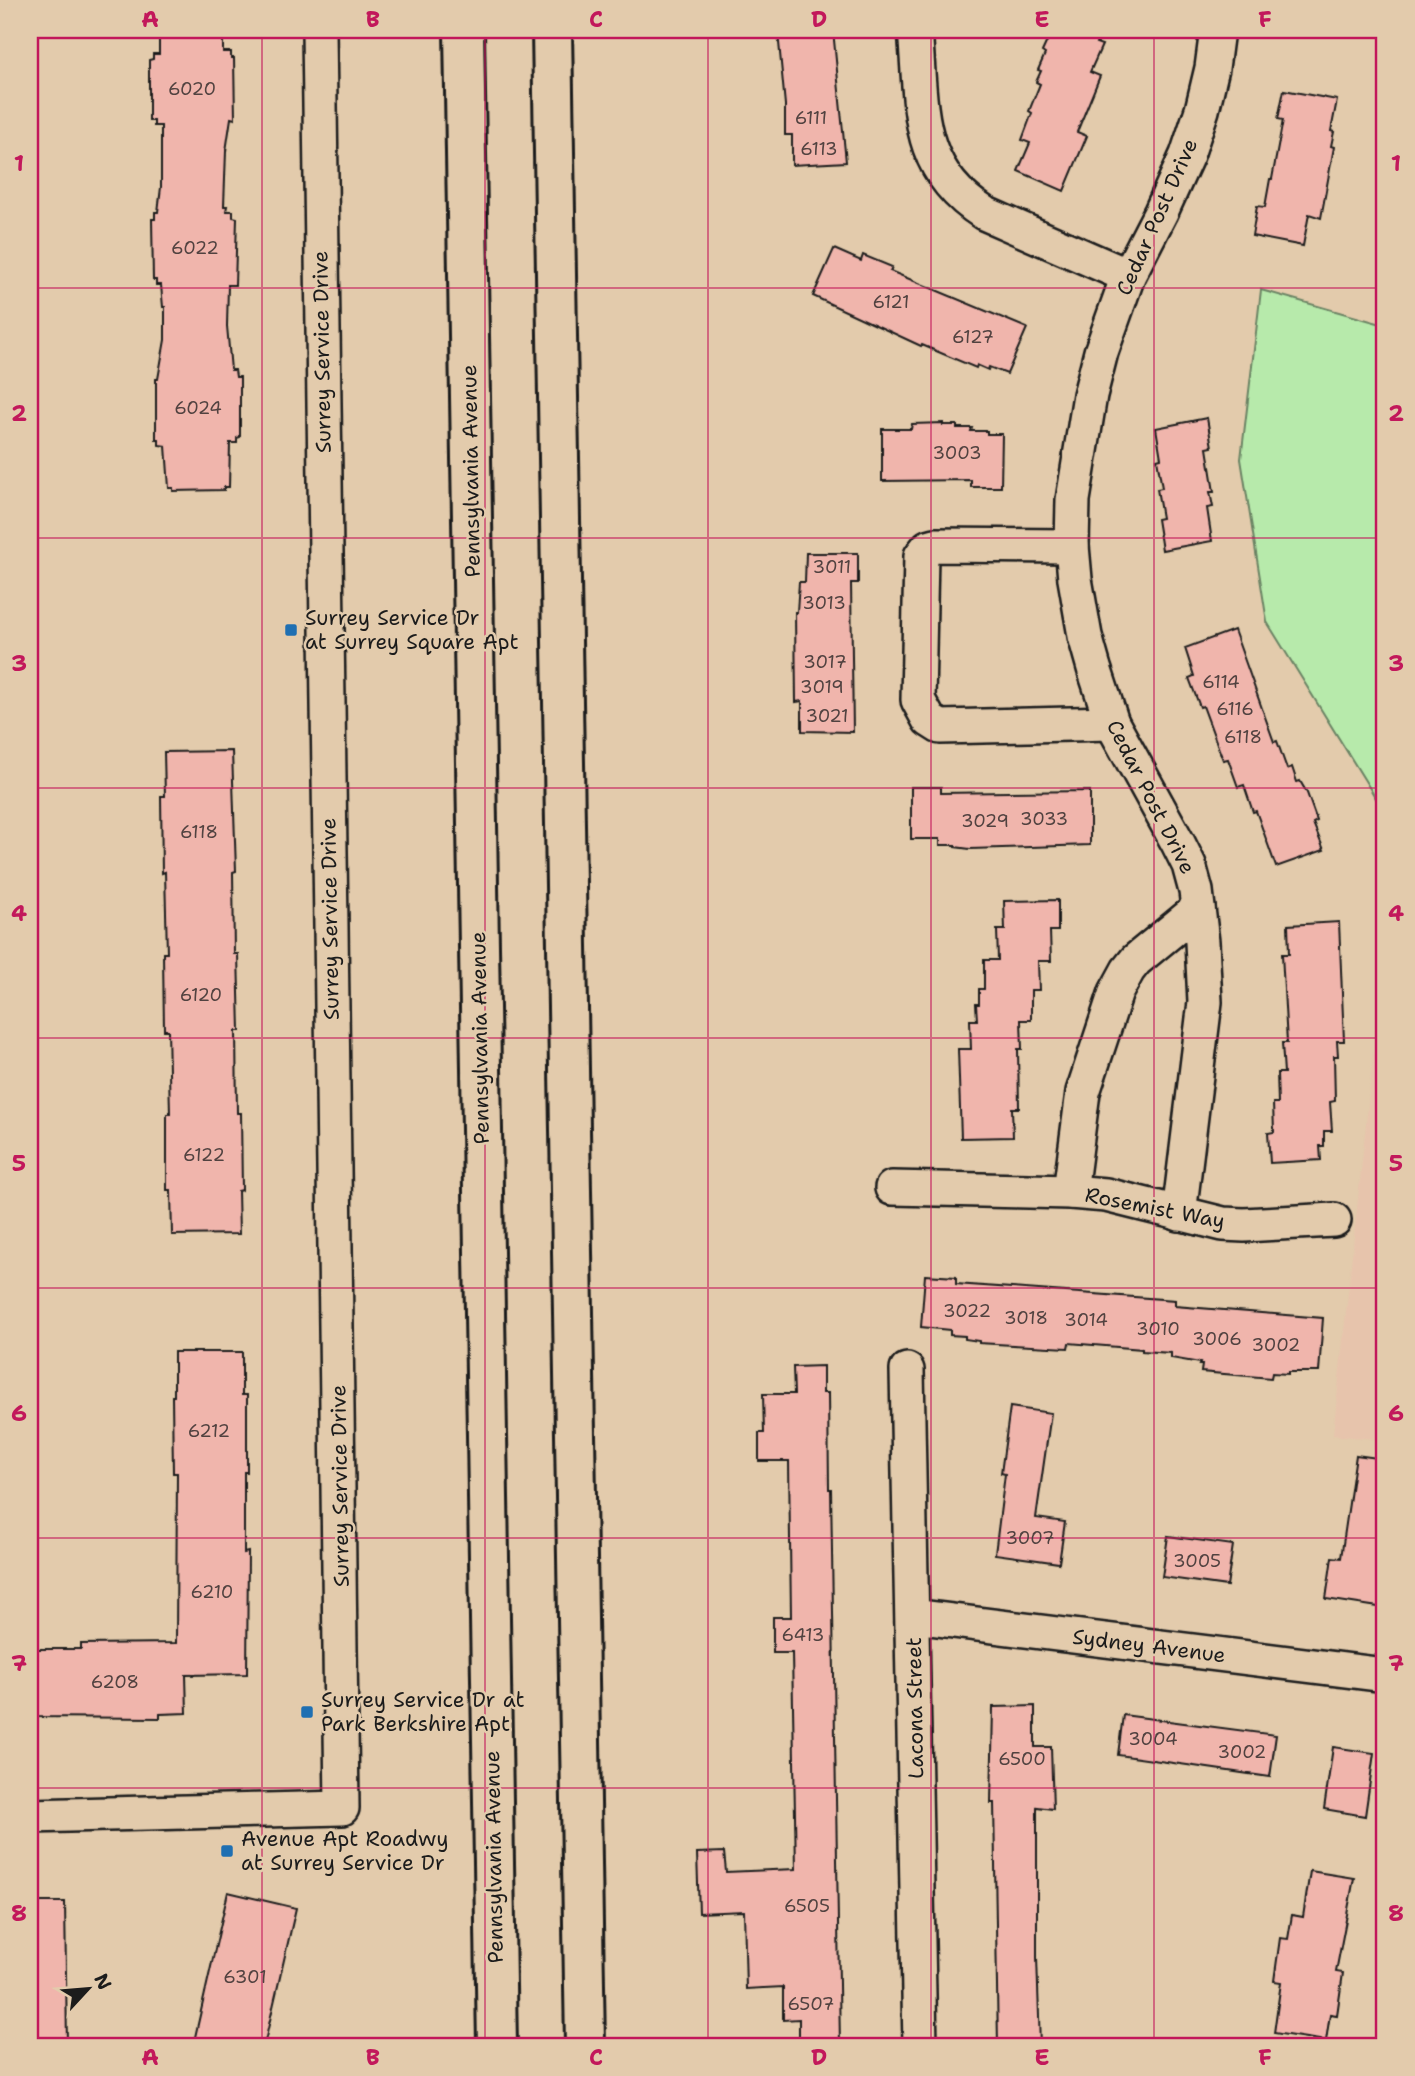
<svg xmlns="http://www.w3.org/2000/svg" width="1415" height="2076" font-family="'Shantell Sans',sans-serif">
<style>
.built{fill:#e7c4ac}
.green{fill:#b7eaab;stroke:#6a8364;stroke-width:2}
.building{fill:#f0b5ac;stroke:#1c1c1c;stroke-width:2}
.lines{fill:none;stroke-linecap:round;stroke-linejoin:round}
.street-casing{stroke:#1c1c1c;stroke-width:38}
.highway-casing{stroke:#1c1c1c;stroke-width:44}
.street{stroke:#e3cbac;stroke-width:33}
.highway{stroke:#e3cbac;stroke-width:38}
.grid{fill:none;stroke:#c2185b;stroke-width:2;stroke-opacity:0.55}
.poi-dot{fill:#1f6fb2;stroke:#e3cbac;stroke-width:2.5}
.labels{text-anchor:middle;stroke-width:5;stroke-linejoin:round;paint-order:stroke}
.number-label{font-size:18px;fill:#514240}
.street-label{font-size:21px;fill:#1c1c1c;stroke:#e3cbac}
.poi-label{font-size:21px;fill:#1c1c1c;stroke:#e3cbac;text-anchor:start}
.neatline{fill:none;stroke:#c2185b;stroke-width:2.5}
.grid-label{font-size:23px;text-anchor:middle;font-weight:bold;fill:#c2185b}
</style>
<rect width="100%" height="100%" fill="#e3cbac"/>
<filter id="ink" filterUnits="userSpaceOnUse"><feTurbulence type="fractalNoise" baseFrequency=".0143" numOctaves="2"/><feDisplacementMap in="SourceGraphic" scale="14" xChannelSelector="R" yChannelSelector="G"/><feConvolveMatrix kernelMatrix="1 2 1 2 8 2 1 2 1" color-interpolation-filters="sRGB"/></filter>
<g filter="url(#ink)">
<polygon class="built" points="1385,944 1385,1440 1333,1435"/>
<polygon class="green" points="1261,290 1385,325 1385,813 1267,622 1241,459"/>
<g class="building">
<polygon points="159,30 223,30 223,52 231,52 231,58 234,58 235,119 231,118 226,151 224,206 227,206 226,211 233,211 233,217 237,218 235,285 228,285 227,326 231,370 235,370 236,377 240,377 240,437 237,438 237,443 230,443 229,487 224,487 224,490 173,491 173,488 169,488 166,446 159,445 159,439 156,439 156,379 158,379 165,340 165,307 163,307 161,285 156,285 156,280 153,280 152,219 155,219 155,212 158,212 161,187 161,126 154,126 154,121 149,121 149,60 153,59 153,54 159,54"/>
<polygon points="781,30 833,30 846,162 792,165 792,135 785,135 785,105 778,32"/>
<polygon points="1052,30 1102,30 1096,43 1102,45 1090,72 1100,76 1077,132 1087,136 1064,191 1018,171 1030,143 1022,140 1032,113 1029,111 1040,84 1036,82 1041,71 1038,70 1045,54 1042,52"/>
<polygon points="1284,90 1337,100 1331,131 1334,132 1331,146 1334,147 1321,218 1309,214 1303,246 1252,236 1257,206 1265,207 1270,179 1272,179 1283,120 1278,119"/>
<polygon points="834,249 861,261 863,255 892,267 890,271 1027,328 1007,374 989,367 988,370 977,365 976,368 922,345 921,346 813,296"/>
<polygon points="1207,418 1212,447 1207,448 1214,492 1210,492 1213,507 1207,508 1212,541 1162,550 1157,519 1162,518 1157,489 1162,488 1157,459 1161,458 1156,428"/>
<polygon points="943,423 943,425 957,425 957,428 972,428 971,431 987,431 987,434 1002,434 1001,487 971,487 971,480 882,481 882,429 911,429 912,424"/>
<polygon points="806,553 858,553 858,583 851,583 853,732 802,731 802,701 796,702 795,612 797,612 799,582 805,582"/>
<polygon points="1234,630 1274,742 1277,741 1287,769 1292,767 1297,782 1300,781 1307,793 1317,821 1313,823 1324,850 1276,867 1256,811 1253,812 1244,785 1238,787 1228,759 1223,760 1203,706 1200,707 1189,678 1194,676 1185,648"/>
<polygon points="232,751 236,871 233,872 234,954 238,954 240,1031 236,1031 237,1113 241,1113 242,1190 238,1191 239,1234 172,1235 171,1190 167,1190 167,1114 170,1114 168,1030 164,1030 163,953 167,953 165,872 162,873 161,796 165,796 164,752"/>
<polygon points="911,787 941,787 941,793 1090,791 1090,845 970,849 955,847 955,845 940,845 940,839 911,839"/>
<polygon points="1058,900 1058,931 1050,931 1051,961 1038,961 1039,990 1031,990 1031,1020 1021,1020 1022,1049 1018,1049 1019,1108 1012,1108 1013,1137 961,1138 958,1049 971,1049 970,1020 977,1020 976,1004 979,1004 979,989 984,989 984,960 998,960 997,930 1005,930 1004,901"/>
<polygon points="1339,922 1344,1041 1337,1041 1338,1056 1334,1056 1335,1101 1330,1102 1332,1131 1324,1131 1324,1146 1320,1146 1321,1160 1270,1163 1268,1133 1274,1132 1273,1103 1278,1103 1277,1073 1284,1073 1282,1043 1287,1043 1282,954 1289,954 1288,925"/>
<polygon points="925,1275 956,1277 956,1284 1175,1300 1175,1306 1323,1318 1319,1372 1288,1372 1288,1374 1272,1373 1271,1378 1201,1372 1202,1365 1199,1365 1200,1363 1171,1358 1171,1353 1142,1351 1142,1349 1069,1343 1068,1348 979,1343 979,1341 965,1339 965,1336 950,1335 950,1330 921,1327"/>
<polygon points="174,1352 242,1352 242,1395 247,1395 247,1472 244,1472 244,1553 248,1552 247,1674 186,1675 187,1713 160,1714 160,1718 30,1717 30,1649 81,1649 81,1644 176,1643 177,1473 173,1473 172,1396 174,1396"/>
<polygon points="823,1366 823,1393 828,1393 829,1489 831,1489 840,2046 799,2046 799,2019 783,2020 783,1987 746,1989 744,1911 699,1913 697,1853 724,1852 726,1872 796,1869 792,1653 773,1653 773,1617 791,1617 789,1461 759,1461 759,1433 764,1433 763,1394 794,1394 793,1367"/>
<polygon points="1010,1407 1051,1413 1036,1518 1065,1522 1059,1563 995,1554 1005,1474 1001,1473"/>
<polygon points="1356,1455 1385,1459 1385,1608 1326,1599 1332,1557 1341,1558"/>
<polygon points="1168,1536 1233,1545 1227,1586 1162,1577"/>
<polygon points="1035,1706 1035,1747 1051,1747 1053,1809 1037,1807 1037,1957 1040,2046 998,2046 994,1803 991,1803 993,1707"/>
<polygon points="1123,1715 1276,1735 1270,1777 1118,1755"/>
<polygon points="1333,1747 1374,1753 1365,1816 1324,1809"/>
<polygon points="1310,1871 1354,1878 1336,1972 1343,1973 1337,2015 1330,2014 1326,2041 1274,2033 1281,1982 1274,1981 1280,1938 1288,1939 1292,1915 1303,1917"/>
<polygon points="228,1892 296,1908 264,2046 193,2046"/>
<polygon points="30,1902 65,1902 67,2046 30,2046"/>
</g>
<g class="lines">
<defs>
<g id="street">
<path d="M915 30C922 104 913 168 984 213L1128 276"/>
<polyline points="1072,546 935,545 928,547 921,556 918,700 929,720 940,727 1112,723"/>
<polyline points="892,1188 1070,1192 1106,1195 1223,1224 1244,1225 1334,1220"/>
<polyline points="1070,1192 1083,1092 1116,992 1128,970 1136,960 1198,909"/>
<polyline points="1179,1214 1205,1002 1202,942 1196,891 1189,865 1178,843 1112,723 1094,668 1085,636 1075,579 1072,546 1073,500 1090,395 1101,352 1128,276 1161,212 1187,155 1202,110 1212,68 1217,30"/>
<polyline points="907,1370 920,2046"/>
<polyline points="913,1616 1385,1675"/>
<path d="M30 1816 342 1808C338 1215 324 623 319 30"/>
</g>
<g id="highway">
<polyline points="464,30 497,2046"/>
<polyline points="552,30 585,2046"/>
</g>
</defs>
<use href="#street" class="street-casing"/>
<use href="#highway" class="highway-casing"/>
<use href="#street" class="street"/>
<use href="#highway" class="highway"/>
</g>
</g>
<path class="grid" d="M262 30V2046M485 30V2046M708 30V2046M931 30V2046M1154 30V2046M30 288H1385M30 538H1385M30 788H1385M30 1038H1385M30 1288H1385M30 1538H1385M30 1788H1385"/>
<g class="poi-dot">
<rect x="284" y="623" width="14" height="14" rx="3.5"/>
<rect x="300" y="1705" width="14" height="14" rx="3.5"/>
<rect x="220" y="1844" width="14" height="14" rx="3.5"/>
</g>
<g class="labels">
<g class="number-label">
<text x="192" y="95">6020</text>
<text x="811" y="124">6111</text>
<text x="819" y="155">6113</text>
<text x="195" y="254">6022</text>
<text x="891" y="308">6121</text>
<text x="973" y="343">6127</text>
<text x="198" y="414">6024</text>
<text x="957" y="459">3003</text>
<text x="832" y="573">3011</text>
<text x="824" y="609">3013</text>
<text x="825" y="668">3017</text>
<text x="1221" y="688">6114</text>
<text x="822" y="693">3019</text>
<text x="1235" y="715">6116</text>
<text x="827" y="722">3021</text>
<text x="1243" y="743">6118</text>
<text x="1044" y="825">3033</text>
<text x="985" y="827">3029</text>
<text x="199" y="838">6118</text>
<text x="201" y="1001">6120</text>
<text x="204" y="1161">6122</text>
<text x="967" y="1317">3022</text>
<text x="1026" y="1324">3018</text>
<text x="1086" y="1326">3014</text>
<text x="1158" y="1335">3010</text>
<text x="1217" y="1345">3006</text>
<text x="1276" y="1351">3002</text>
<text x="209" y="1437">6212</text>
<text x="1030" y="1544">3007</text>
<text x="1197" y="1567">3005</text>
<text x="212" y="1598">6210</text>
<text x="803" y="1641">6413</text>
<text x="115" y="1688">6208</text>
<text x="1153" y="1745">3004</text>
<text x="1242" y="1758">3002</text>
<text x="1022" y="1765">6500</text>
<text x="807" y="1912">6505</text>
<text x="245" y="1983">6301</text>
<text x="811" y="2010">6507</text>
</g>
<g class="street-label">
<text transform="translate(1157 217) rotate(-66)" y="7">Cedar Post Drive</text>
<text transform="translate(322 352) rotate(-91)" y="7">Surrey Service Drive</text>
<text transform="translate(471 471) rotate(-91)" y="7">Pennsylvania Avenue</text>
<text transform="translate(1151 797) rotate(63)" y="7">Cedar Post Drive</text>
<text transform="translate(330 919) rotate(-91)" y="7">Surrey Service Drive</text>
<text transform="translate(480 1038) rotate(-91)" y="7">Pennsylvania Avenue</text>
<text transform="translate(1155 1208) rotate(11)" y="7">Rosemist Way</text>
<text transform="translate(340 1486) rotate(-91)" y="7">Surrey Service Drive</text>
<text transform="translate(1149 1646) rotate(7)" y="7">Sydney Avenue</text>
<text transform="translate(915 1708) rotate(-91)" y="7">Lacona Street</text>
<text transform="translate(494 1857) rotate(-91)" y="7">Pennsylvania Avenue</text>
</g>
<g class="poi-label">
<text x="305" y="625">Surrey Service Dr<tspan x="305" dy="24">at Surrey Square Apt</tspan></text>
<text x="321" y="1707">Surrey Service Dr at<tspan x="321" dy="24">Park Berkshire Apt</tspan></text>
<text x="241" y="1846">Avenue Apt Roadwy<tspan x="241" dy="24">at Surrey Service Dr</tspan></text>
</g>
</g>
<rect width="1415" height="2076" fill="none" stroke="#e3cbac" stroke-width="77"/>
<g transform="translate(88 1989) rotate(64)" stroke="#e3cbac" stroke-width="5" paint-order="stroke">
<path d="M0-5L12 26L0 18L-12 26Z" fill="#1c1c1c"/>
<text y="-10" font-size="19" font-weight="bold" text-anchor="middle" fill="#1c1c1c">N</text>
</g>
<rect x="38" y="38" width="1338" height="2000" class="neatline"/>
<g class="grid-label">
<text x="150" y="27">A</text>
<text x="373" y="27">B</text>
<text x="596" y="27">C</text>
<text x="819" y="27">D</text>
<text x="1042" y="27">E</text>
<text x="1265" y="27">F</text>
<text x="19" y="171">1</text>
<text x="1396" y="171">1</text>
<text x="19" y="421">2</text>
<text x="1396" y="421">2</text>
<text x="19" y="671">3</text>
<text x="1396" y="671">3</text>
<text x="19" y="921">4</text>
<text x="1396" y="921">4</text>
<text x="19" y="1171">5</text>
<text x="1396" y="1171">5</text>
<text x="19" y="1421">6</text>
<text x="1396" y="1421">6</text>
<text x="19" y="1671">7</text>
<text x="1396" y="1671">7</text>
<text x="19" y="1921">8</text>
<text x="1396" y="1921">8</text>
<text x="150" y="2065">A</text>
<text x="373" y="2065">B</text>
<text x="596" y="2065">C</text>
<text x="819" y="2065">D</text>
<text x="1042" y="2065">E</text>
<text x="1265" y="2065">F</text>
</g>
</svg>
